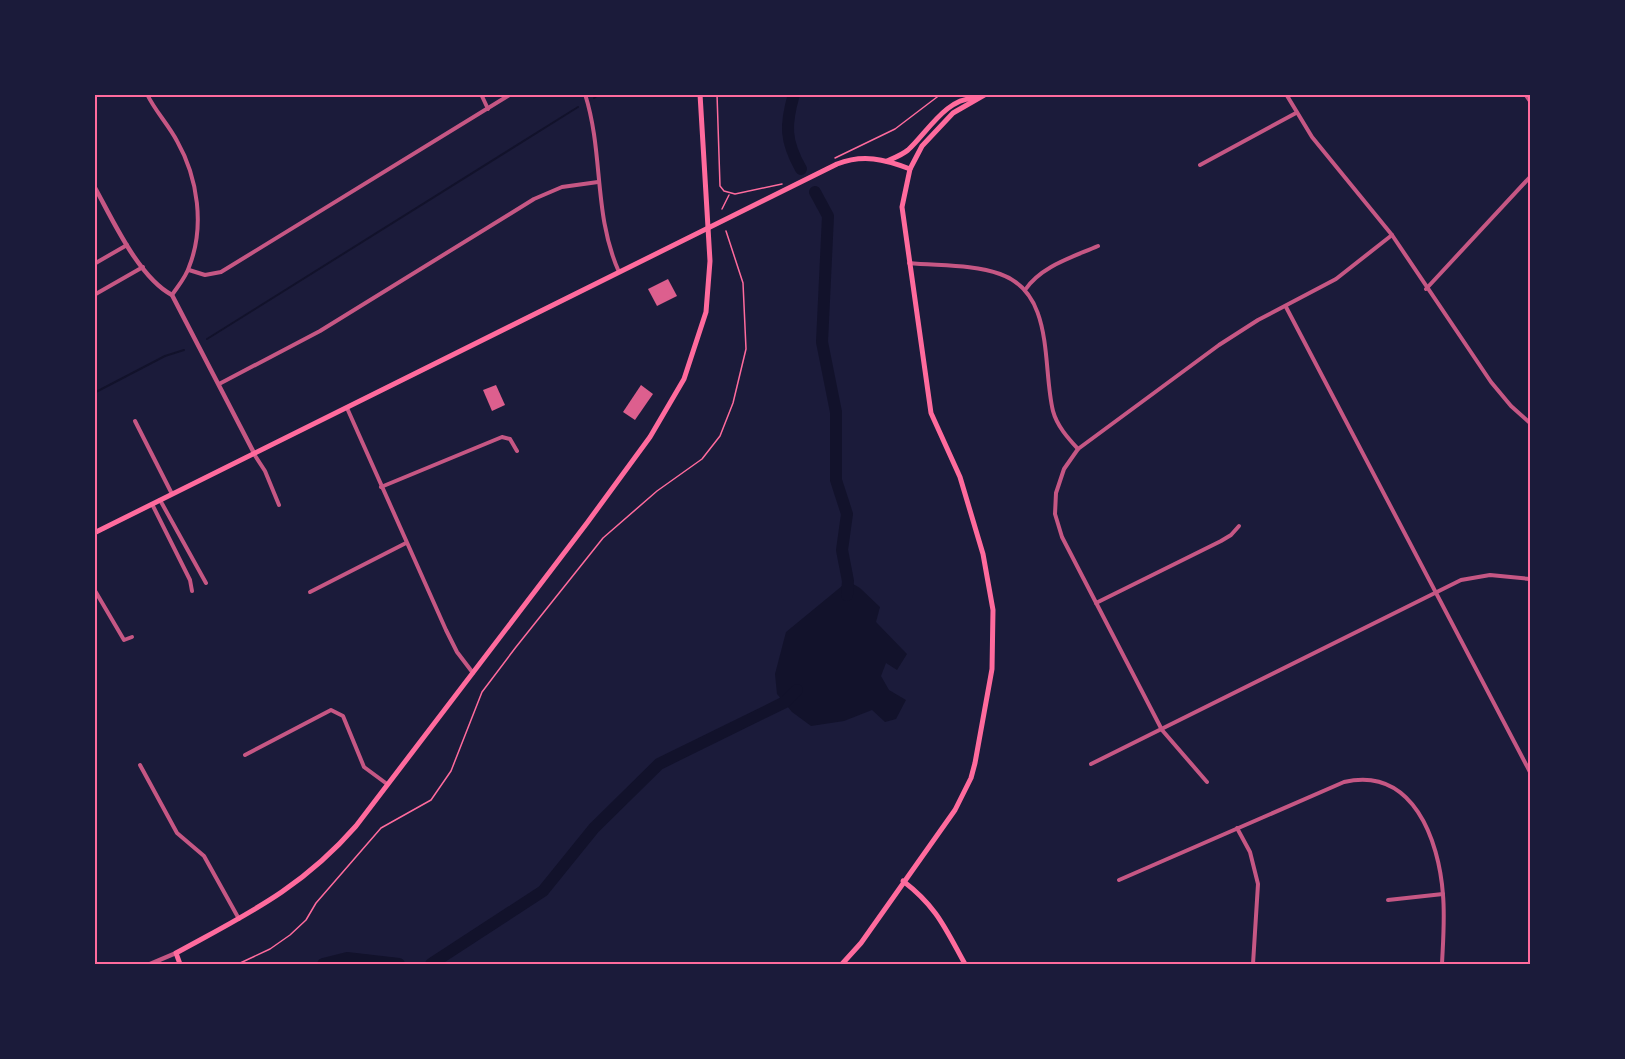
<svg xmlns="http://www.w3.org/2000/svg" width="1625" height="1059" font-family="Ubuntu,sans-serif">
<style>
.water{fill:#12122b}
.lines{fill:none;stroke-linecap:round;stroke-linejoin:round}
.stream{stroke:#12122b;stroke-width:2}
.river{stroke:#12122b;stroke-width:12}
.building{fill:#dd5f8e}
.path{stroke:#ff6b9d;stroke-width:1.5}
.minor{stroke:#c65784;stroke-width:4}
.tertiary{stroke:#c65784;stroke-width:4.5}
.secondary{stroke:#ff6b9d;stroke-width:5}
.primary{stroke:#ff6b9d;stroke-width:5}
.neatline{fill:none;stroke:#ff6b9d;stroke-width:2}
</style>
<rect width="100%" height="100%" fill="#1b1b3a"/>
<polygon class="water" points="848,581 860,588 880,607 876,622 907,654 897,670 886,663 881,676 889,690 906,700 896,719 885,722 872,710 844,721 811,726 792,712 777,694 775,674 786,632"/>
<g class="lines">
<g class="stream">
<polyline points="594,98 600,94"/>
<polyline points="207,339 578,107"/>
<polyline points="94,393 165,356 184,350"/>
</g>
<g class="river">
<path d="M794 94C785 125 785 141 801 169"/>
<polyline points="815,192 828,216 822,342 836,412 836,480 847,514 842,550 848,581 847,595"/>
<polyline points="323,964 347,958 399,964"/>
<polyline points="431,964 543,891 594,828 659,764 785,702 797,690"/>
</g>
</g>
<g class="building">
<polygon points="668,279 677,296 657,306 648,289"/>
<polygon points="496,385 505,405 492,411 483,390"/>
<polygon points="641,385 653,394 635,420 623,412"/>
</g>
<g class="lines">
<g class="path">
<polyline points="717,94 720,186 724,191 735,194 782,184"/>
<polyline points="835,158 895,129 941,94"/>
<polyline points="722,209 729,195"/>
<polyline points="238,964 270,949 290,935 306,920 316,903 381,828 431,800 451,771 482,692 516,647 603,538 657,491 702,459 720,436 733,403 746,349 743,283 726,231"/>
</g>
<g class="minor">
<path d="M147 94C155 111 168 124 177 141 198 178 205 227 189 267 186 277 178 286 172 295"/>
<polyline points="481,94 488,109"/>
<path d="M585 94C604 154 593 214 619 272"/>
<polyline points="1286,94 1312,137 1392,235 1491,382 1511,406 1530,423"/>
<polyline points="1525,94 1530,101"/>
<polyline points="1200,165 1296,113"/>
<path d="M909 263C938 266 973 264 1000 274 1055 293 1042 366 1053 411 1057 426 1068 438 1078 449"/>
<polyline points="94,264 127,245"/>
<polyline points="189,270 205,275 221,272 511,94"/>
<polyline points="1426,289 1530,177"/>
<path d="M1025 290C1041 266 1073 257 1098 246"/>
<polyline points="94,295 143,267"/>
<polyline points="1286,307 1530,772"/>
<polyline points="219,384 320,331 534,199 562,187 598,182"/>
<polyline points="347,408 446,630 457,652 473,673"/>
<polyline points="135,421 172,494"/>
<polyline points="254,454 265,471 279,505"/>
<polyline points="381,487 502,437 510,439 517,451"/>
<polyline points="160,500 206,583"/>
<polyline points="152,504 190,580 192,591"/>
<polyline points="94,589 124,640 132,637"/>
<polyline points="310,592 406,543"/>
<polyline points="1096,603 1221,541 1231,535 1239,526"/>
<polyline points="245,755 331,710 343,716 364,767 387,784"/>
<polyline points="1091,764 1461,580 1490,575 1530,579"/>
<polyline points="140,765 177,833 204,856 239,919"/>
<polyline points="1207,782 1162,730 1062,537 1055,514 1056,493 1064,469 1078,449 1219,345 1258,320 1336,279 1392,235"/>
<polyline points="1237,828 1250,852 1258,884 1253,964"/>
<path d="M1119 880 1344 782C1413 766 1439 840 1443 895 1445 918 1443 942 1442 964"/>
<polyline points="1388,900 1443,894"/>
</g>
<g class="tertiary">
<path d="M94 186C112 218 138 277 172 295L254 453"/>
<polyline points="150,964 176,953"/>
</g>
<g class="secondary">
<path d="M887 161C894 158 902 155 908 150 926 134 948 95 976 99"/>
<path d="M94 533 837 164C863 154 884 159 910 169"/>
<path d="M903 881C937 907 945 928 965 964"/>
<polyline points="842,964 861,943 955,810 971,778 975,763 992,669 993,610 983,554 960,477 931,413 902,207 910,169 922,146 953,113 986,94"/>
</g>
<path class="primary" d="M180 964 176 953C247 914 301 889 356 826L587 523 650 437 684 379 706 312 710 261 700 94"/>
</g>
<rect width="1625" height="1059" fill="none" stroke="#1b1b3a" stroke-width="192"/>
<rect x="96" y="96" width="1433" height="867" class="neatline"/>
</svg>
